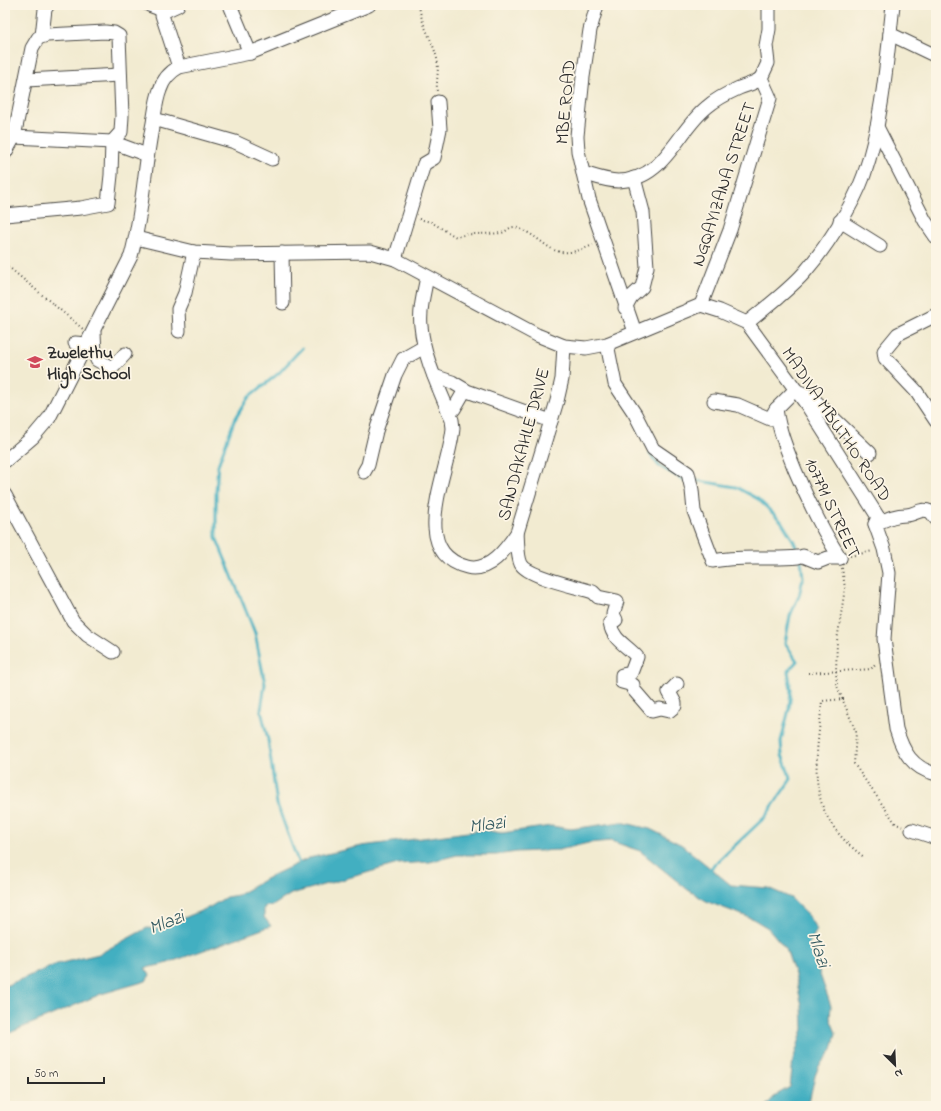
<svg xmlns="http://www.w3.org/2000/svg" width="941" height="1111" font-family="'Indie Flower',sans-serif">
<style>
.water{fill:#43afc1;stroke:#376d76}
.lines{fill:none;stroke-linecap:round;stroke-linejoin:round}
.stream{stroke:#43afc1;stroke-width:3}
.minor-casing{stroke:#494844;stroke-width:15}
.path{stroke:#494844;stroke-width:2;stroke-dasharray:1 3;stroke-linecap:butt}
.minor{stroke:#fff;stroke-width:13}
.labels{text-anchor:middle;stroke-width:3.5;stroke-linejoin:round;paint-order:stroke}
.street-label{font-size:18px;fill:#2b2b2b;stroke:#fcf5e5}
.poi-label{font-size:18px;font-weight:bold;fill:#2b2b2b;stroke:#fcf5e5;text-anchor:start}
.water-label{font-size:19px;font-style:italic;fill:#335960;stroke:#fcf5e5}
</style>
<rect width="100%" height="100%" fill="#fcf5e5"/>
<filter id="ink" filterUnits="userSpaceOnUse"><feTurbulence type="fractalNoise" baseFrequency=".025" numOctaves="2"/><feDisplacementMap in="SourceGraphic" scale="8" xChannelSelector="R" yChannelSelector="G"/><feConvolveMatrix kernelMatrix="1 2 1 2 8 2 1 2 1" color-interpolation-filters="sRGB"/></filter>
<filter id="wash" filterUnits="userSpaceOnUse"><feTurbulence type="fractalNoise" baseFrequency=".012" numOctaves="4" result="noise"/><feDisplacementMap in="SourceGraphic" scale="16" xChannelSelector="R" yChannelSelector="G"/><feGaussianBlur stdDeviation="0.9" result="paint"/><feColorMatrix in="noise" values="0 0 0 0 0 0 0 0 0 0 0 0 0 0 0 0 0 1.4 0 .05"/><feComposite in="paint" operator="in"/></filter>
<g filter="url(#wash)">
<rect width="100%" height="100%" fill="#f2ebd1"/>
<polygon class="water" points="621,822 650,829 682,845 731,885 768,888 791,898 809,917 817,930 809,943 831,1006 830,1018 836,1033 832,1050 819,1066 815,1076 808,1106 766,1106 776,1095 790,1087 793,1060 803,1029 802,1006 795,975 786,949 768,928 753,919 708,902 688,890 640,851 611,841 588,843 559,850 517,852 496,855 457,855 430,862 398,864 291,894 274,905 264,907 264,917 271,926 165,964 145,968 150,975 146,981 101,994 5,1035 5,986 57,964 99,954 147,928 158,929 210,907 226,897 238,895 271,876 309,858 362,846 483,830 502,833 551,826 571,829"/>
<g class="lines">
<g class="stream">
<polyline points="650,454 659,466 686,481"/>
<polyline points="694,480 736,487 758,499 781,521 793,540 799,553"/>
<polyline points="300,867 277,804 268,740 261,710 265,684 255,633 216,537 216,491 218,465 234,421 248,398 279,373 302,348"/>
<polyline points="709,870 765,817 791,779 782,755 781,741 789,709 791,690 788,671 797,661 785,643 790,616 799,596 803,578 801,560"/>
</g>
</g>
</g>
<g filter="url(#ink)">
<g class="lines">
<defs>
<g id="minor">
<polyline points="149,5 165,11"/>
<polyline points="178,5 165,11 162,15 179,67"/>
<polyline points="230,5 250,53"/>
<polyline points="597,5 590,30 583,77 577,136 578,151 589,199 635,332"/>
<polyline points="890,34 936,56"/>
<polyline points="42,36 45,9 48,5"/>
<polyline points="26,80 120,75"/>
<polyline points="154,119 235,142 272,159"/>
<polyline points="877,127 925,221 936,237"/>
<polyline points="5,153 14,137 112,142 147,155"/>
<path d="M583 173C593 176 607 181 618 181 665 180 676 132 707 107 716 99 728 93 739 88 746 85 754 84 761 78"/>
<polyline points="5,215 81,208 108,203 111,175 112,142 121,132 122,116 119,36 114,33 105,32 47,35 38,38 32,48 14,137"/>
<polyline points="840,221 880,246"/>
<polyline points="136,238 194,252 231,254 370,252 395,259 537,335 564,346 586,348 607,344 701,305"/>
<polyline points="282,253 283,303"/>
<polyline points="395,259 424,164 434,158 440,129 438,102"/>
<path d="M427 277C424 293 419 310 421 326 424 359 440 390 452 420L453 428C450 470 406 551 467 567 489 573 506 549 517 533L557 401 562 379 564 346"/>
<path d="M701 305 720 311 747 323C766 307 787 292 804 273 825 249 853 206 864 175 882 124 887 59 893 5"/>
<polyline points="701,305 730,230 770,98 761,78 768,63 766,46 769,29 769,5"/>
<polyline points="625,308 631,297 642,287 647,267 643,212 634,178"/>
<polyline points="936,315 898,334 884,351 885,358 916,391 936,421"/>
<path d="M747 323 807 405 878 517 875 524 884 549 889 573 884 639 896 729C903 752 912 768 936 774"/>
<polyline points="179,331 178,309 185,293 194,252"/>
<polyline points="94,332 95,355 97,360 110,367 113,367 125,354"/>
<polyline points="75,343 87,344"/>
<path d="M607 344 615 384 635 414 653 449 688 473 692 490 694 511 713 561C741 555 770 560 798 557"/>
<polyline points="434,376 452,382 467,391 551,421"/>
<polyline points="714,401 738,405 770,419 776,409"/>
<polyline points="449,414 454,409 465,390"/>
<path d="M5 461 33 437 49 418 131 256C143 213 144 167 153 123 155 112 156 100 160 90 163 80 170 72 179 67L250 53 369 5"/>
<polyline points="364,472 368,465 376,431 395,375 403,359 424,347"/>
<polyline points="5,495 73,621 87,635 113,652"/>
<path d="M875 524C887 519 894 515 906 515 916 515 919 507 931 512L936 519"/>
<path d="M517 533C518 542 517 556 521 564 528 577 578 587 593 592L598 597 617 601 613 614 616 620 610 623C613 641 627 645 637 657L631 673 622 675V682L633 685V689L652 711 660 709 669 711 675 706V703L669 692 677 684"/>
<polyline points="803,556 818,562 828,558 840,558"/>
<path d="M840 558C821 528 809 503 795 470 787 450 779 431 776 409L795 390 811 397 870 453"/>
<polyline points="912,830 936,838"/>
</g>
</defs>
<use href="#minor" class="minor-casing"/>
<g class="path">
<path d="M419 5C421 24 431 37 436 55 440 67 436 79 437 92"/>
<path d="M419 219 431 222 456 237C471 232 486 235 501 233 507 232 508 227 515 227 551 239 547 265 593 245"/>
<polyline points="5,264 83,329"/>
<polyline points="850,556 873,551"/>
<polyline points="842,568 845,588 837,641 836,672 837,686 856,732 854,764 896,824 902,826"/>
<polyline points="808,673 871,669 876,663"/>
<path d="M844 699 822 701C816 767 803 812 864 857"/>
</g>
<use href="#minor" class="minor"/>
</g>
</g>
<defs>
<symbol id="school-bare" viewBox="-9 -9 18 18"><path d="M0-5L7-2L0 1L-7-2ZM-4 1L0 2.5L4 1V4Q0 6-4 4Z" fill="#d1495b" stroke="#fcf5e5" stroke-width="2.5" paint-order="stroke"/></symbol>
</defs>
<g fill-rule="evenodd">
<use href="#school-bare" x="24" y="351" width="22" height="22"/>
</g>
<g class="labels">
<g class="street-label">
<text transform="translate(565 102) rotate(-85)" y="6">MBE ROAD</text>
<text transform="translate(723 184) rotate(-72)" y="6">NGQAYIZANA STREET</text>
<text transform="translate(837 424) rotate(56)" y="6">MADIVA MBUTHO ROAD</text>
<text transform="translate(523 444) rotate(-75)" y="6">SANDAKAHLE DRIVE</text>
<text transform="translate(833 508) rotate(65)" y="6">107791 STREET</text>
</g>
<g class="poi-label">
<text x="47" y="358">Zwelethu<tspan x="47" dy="21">High School</tspan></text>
</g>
<g class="water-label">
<text transform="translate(487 823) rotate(-7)" y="7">Mlazi</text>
<text transform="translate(166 921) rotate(-22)" y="7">Mlazi</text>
<text transform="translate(820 949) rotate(72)" y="7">Mlazi</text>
</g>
</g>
<rect width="941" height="1111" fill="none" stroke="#fcf5e5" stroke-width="20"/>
<g transform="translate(895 1065) rotate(156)" stroke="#fcf5e5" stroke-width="3" paint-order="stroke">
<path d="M0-3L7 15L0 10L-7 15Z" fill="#2b2b2b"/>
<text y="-6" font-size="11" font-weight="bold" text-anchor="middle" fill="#2b2b2b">N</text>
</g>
<path d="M28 1077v6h76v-6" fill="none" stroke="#2b2b2b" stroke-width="2"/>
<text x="34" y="1077" font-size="12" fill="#2b2b2b" stroke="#fcf5e5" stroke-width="3" paint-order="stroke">50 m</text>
</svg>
